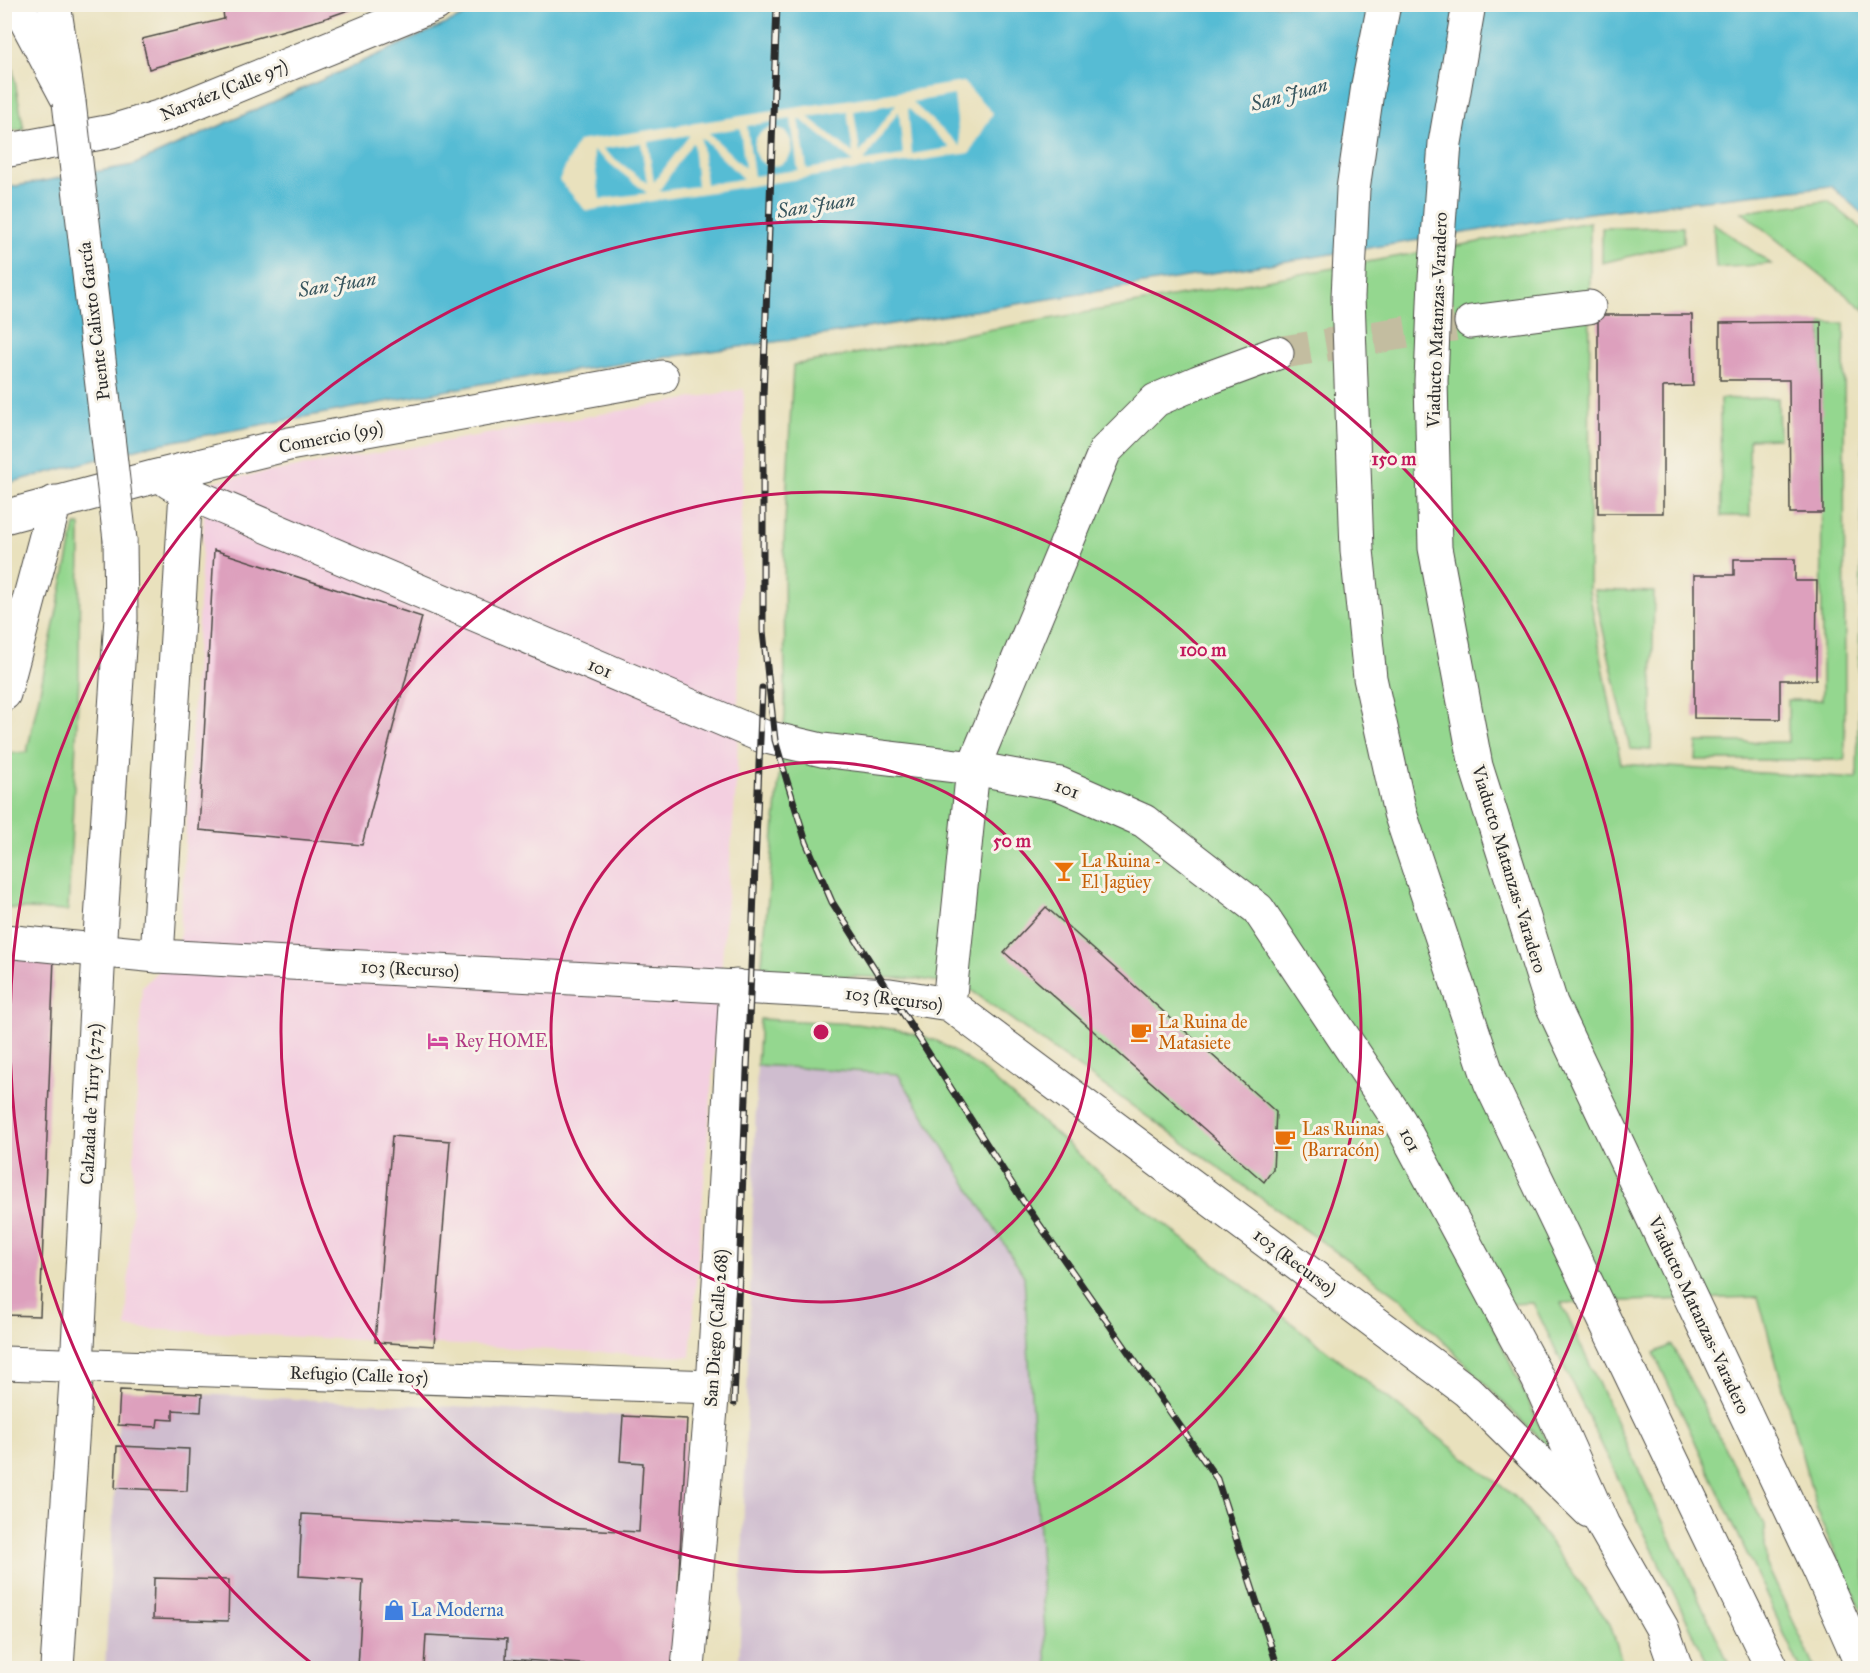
<svg xmlns="http://www.w3.org/2000/svg" width="1870" height="1673" font-family="'IM FELL Great Primer',serif">
<style>
.built{fill:#f3cfe0}
.industrial{fill:#cfbdcf}
.green{fill:#94d78f;stroke:#60815d;stroke-width:1.5}
.water{fill:#56bcd4;stroke:#407480;stroke-width:1.5}
.pier{fill:#e9e1bd;fill-rule:evenodd}
.building{fill:#dda0bd}
.lines{fill:none;stroke-linecap:round;stroke-linejoin:round}
.minor-tunnel{stroke:#c3bda0;stroke-width:33;stroke-dasharray:33 16;stroke-linecap:butt}
.minor-casing{stroke:#484641;stroke-width:35}
.major-casing{stroke:#484641;stroke-width:35}
.highway-casing{stroke:#484641;stroke-width:35}
.minor{stroke:#fff;stroke-width:33}
.major{stroke:#fff;stroke-width:33}
.highway{stroke:#fff;stroke-width:33}
.rail-casing{stroke:#2b2b2b;stroke-width:7}
.rail{stroke:#f7f3e8;stroke-width:4.5;stroke-dasharray:14;stroke-linecap:butt}
.major-bridge-casing{stroke:#484641;stroke-width:35;stroke-linecap:butt}
.major-bridge{stroke:#fff;stroke-width:33}
.ring{fill:none;stroke:#c2185b;stroke-width:3}
.labels{text-anchor:middle;stroke-width:6;stroke-linejoin:round;paint-order:stroke}
.street-label{font-size:18px;fill:#2b2b2b;stroke:#f7f3e8}
.food-label{font-size:18px;fill:#c56008;stroke:#f7f3e8;text-anchor:start}
.hotel-label{font-size:18px;fill:#b23c85;stroke:#f7f3e8;text-anchor:start}
.shop-label{font-size:18px;fill:#366cbe;stroke:#f7f3e8;text-anchor:start}
.water-label{font-size:20px;font-style:italic;fill:#38565e;stroke:#f7f3e8}
.centre{fill:#c2185b;stroke:#f7f3e8;stroke-width:3}
.ring-label{font-size:18px;text-anchor:middle;font-weight:bold;fill:#c2185b;stroke:#f7f3e8;stroke-width:6;stroke-linejoin:round;paint-order:stroke}
</style>
<rect width="100%" height="100%" fill="#f7f3e8"/>
<filter id="ink" filterUnits="userSpaceOnUse"><feTurbulence type="fractalNoise" baseFrequency=".0167" numOctaves="2"/><feDisplacementMap in="SourceGraphic" scale="12" xChannelSelector="R" yChannelSelector="G"/><feConvolveMatrix kernelMatrix="1 2 1 2 8 2 1 2 1" color-interpolation-filters="sRGB"/></filter>
<filter id="wash" filterUnits="userSpaceOnUse"><feTurbulence type="fractalNoise" baseFrequency=".008" numOctaves="4" result="noise"/><feDisplacementMap in="SourceGraphic" scale="24" xChannelSelector="R" yChannelSelector="G"/><feGaussianBlur stdDeviation="1.35" result="paint"/><feColorMatrix in="noise" values="0 0 0 0 0 0 0 0 0 0 0 0 0 0 0 0 0 1.4 0 .05"/><feComposite in="paint" operator="in"/></filter>
<g filter="url(#wash)">
<rect width="100%" height="100%" fill="#e9e1bd"/>
<polygon class="built" points="744,389 737,774 690,1357 126,1328 142,987 179,949 206,483"/>
<g class="industrial">
<polygon points="757,1065 898,1074 1024,1276 1047,1668 739,1668"/>
<polygon points="120,1390 687,1419 674,1668 105,1668"/>
</g>
<g class="green">
<polygon points="5,40 8,44 24,130 5,131"/>
<polygon points="1828,201 1865,231 1865,310 1742,212"/>
<polygon points="1590,222 1589,591 1621,764 1857,779 1865,350 1865,1617 1820,1520 1758,1297 1561,1303 1731,1668 1710,1668 1533,1303 1483,1305 1552,1452 1402,1299 965,986 920,979 761,973 785,714 784,543 793,365"/>
<polygon points="1713,223 1771,264 1716,268"/>
<polygon points="1683,227 1683,243 1602,263 1602,228"/>
<polygon points="1821,323 1844,323 1845,760 1696,760 1697,742 1788,742 1788,700 1822,700"/>
<polygon points="1778,398 1779,438 1749,439 1750,516 1721,516 1720,399"/>
<polygon points="75,525 80,525 79,677 68,911 5,908 5,754 27,752"/>
<polygon points="1594,590 1654,592 1651,750 1630,749"/>
<polygon points="760,1019 856,1024 899,1030 937,1041 979,1067 1115,1186 1518,1499 1610,1624 1624,1668 1047,1668 1024,1276 898,1074 757,1065"/>
<polygon points="1672,1345 1764,1525 1766,1563 1815,1668 1800,1668 1654,1353"/>
</g>
<polygon class="water" points="488,5 1865,5 1865,216 1831,186 1589,213 823,335 487,383 148,446 5,484 5,188 133,165"/>
<g class="pier">
<path d="M963 82 993 113 970 153 586 211 559 180 578 141ZM954 95 960 146 912 102ZM896 104 860 153 854 111ZM908 108 949 147V148L912 154ZM847 111 853 153 808 117ZM899 112 903 155 864 161 898 112ZM791 119 798 170 754 176 747 126ZM799 119H800L853 162 807 169ZM740 128 745 168 709 133ZM689 135V136L654 182 648 142ZM701 138H702L743 179 706 184ZM641 143 647 183 602 149ZM693 143 697 186 659 191 692 143ZM593 151H594L647 193 600 199Z"/>
<circle cx="773" cy="147" r="19"/>
</g>
<g id="blocks">
<g class="building">
<polygon points="222,4 363,4 363,5 323,19 149,69 142,39 224,19"/>
<polygon points="1598,315 1692,315 1693,386 1663,387 1663,513 1598,513"/>
<polygon points="1821,322 1823,513 1790,513 1789,380 1720,380 1720,323"/>
<polygon points="214,550 422,617 362,845 199,830"/>
<polygon points="1734,559 1795,559 1795,581 1817,581 1816,680 1780,680 1780,719 1694,718 1694,575 1734,575"/>
<polygon points="1046,907 1276,1112 1273,1169 1264,1182 1004,952"/>
<polygon points="4,955 54,957 40,1316 4,1315"/>
<polygon points="392,1136 450,1141 434,1346 375,1342"/>
<polygon points="120,1390 202,1394 201,1412 173,1410 173,1420 158,1419 157,1427 118,1425"/>
<polygon points="623,1416 687,1419 674,1668 644,1668 506,1659 507,1639 426,1635 424,1668 358,1668 363,1580 299,1576 302,1514 639,1532 643,1463 620,1461"/>
<polygon points="117,1446 189,1449 187,1491 115,1488"/>
<polygon points="154,1578 229,1580 228,1621 153,1619"/>
</g>
</g>
</g>
<g filter="url(#ink)">
<use href="#blocks" fill-opacity="0" stroke="#484641" stroke-width="1.5"/>
<g class="lines">
<polyline class="minor-tunnel" points="1277,353 1471,322"/>
<defs>
<g id="minor">
<polyline points="14,4 25,19 66,96"/>
<polyline points="4,151 112,131 165,115 436,4"/>
<polyline points="1471,322 1589,307"/>
<polyline points="186,492 762,736 822,750 973,768 1060,784 1144,821 1258,909 1400,1122 1538,1379 1603,1525 1662,1628 1676,1668"/>
<polyline points="4,517 157,476 289,444 662,377"/>
<polyline points="4,694 55,502"/>
<polyline points="4,941 157,956 890,995 949,1004 1467,1391 1589,1511"/>
<polyline points="157,956 186,492 169,482"/>
<polyline points="949,1004 973,768 1105,451 1156,400 1198,382 1277,353"/>
<polyline points="4,1363 713,1387"/>
<polyline points="688,1668 713,1387 736,986"/>
</g>
<g id="major">
<polyline points="54,4 69,102"/>
<polyline points="57,1668 77,1365 99,951 121,618 120,540"/>
</g>
<g id="highway">
<polyline points="1384,4 1368,85 1353,189 1348,297 1357,550 1370,678 1400,813 1490,1082 1772,1668"/>
<polyline points="1469,4 1445,143 1435,279 1431,381 1435,548 1476,766 1551,1003 1820,1571 1863,1668"/>
</g>
</defs>
<use href="#minor" class="minor-casing"/>
<use href="#major" class="major-casing"/>
<use href="#highway" class="highway-casing"/>
<use href="#minor" class="minor"/>
<use href="#major" class="major"/>
<use href="#highway" class="highway"/>
<defs>
<g id="rail">
<polyline points="777,4 763,397 763,631 775,740 787,781 806,842 832,902 1023,1201 1217,1479 1278,1668"/>
<polyline points="734,1403 762,688"/>
</g>
</defs>
<use href="#rail" class="rail-casing"/>
<use href="#rail" class="rail"/>
<defs>
<polyline id="major-bridge" points="69,102 120,540"/>
</defs>
<use href="#major-bridge" class="major-bridge-casing"/>
<use href="#major-bridge" class="major-bridge"/>
</g>
</g>
<g class="ring">
<circle cx="821" cy="1032" r="270"/>
<circle cx="821" cy="1032" r="540"/>
<path d="M316 1667A811 811 0 1 1 1326 1667"/>
</g>
<defs>
<symbol id="bar-bare" viewBox="-9 -9 18 18"><path d="M-6-5H6L.8 .8V4.5H3.5V6h-7V4.5H-.8V.8Z" fill="#e8710a" stroke="#f7f3e8" stroke-width="2.5" paint-order="stroke"/></symbol>
<symbol id="cafe-bare" viewBox="-9 -9 18 18"><path d="M-5.5-4.5H6V0H3Q3 3.5 0 3.5H-2.5Q-5.5 3.5-5.5 0ZM3-3.2v2h1.7v-2ZM-6 4.5H4V6H-6Z" fill="#e8710a" stroke="#f7f3e8" stroke-width="2.5" paint-order="stroke"/></symbol>
<symbol id="hotel-bare" viewBox="-9 -9 18 18"><path d="M-6-4.5h1.5V1H6V5H4.5V3h-9V5H-6ZM-4 0a1.8 1.8 0 1 1 3.6 0ZM.5 0V-2.5h3Q6-2.5 6 0Z" fill="#d1479c" stroke="#f7f3e8" stroke-width="2.5" paint-order="stroke"/></symbol>
<symbol id="shop-bare" viewBox="-9 -9 18 18"><path d="M-5-2.5h2.3a2.7 3.5 0 0 1 5.4 0H5L5.5 6h-11ZM-1.5-2.5h3a1.5 2.3 0 0 0-3 0Z" fill="#3f7fe0" stroke="#f7f3e8" stroke-width="2.5" paint-order="stroke"/></symbol>
</defs>
<g fill-rule="evenodd">
<use href="#bar-bare" x="1049" y="856" width="30" height="30"/>
<use href="#cafe-bare" x="1126" y="1017" width="30" height="30"/>
<use href="#hotel-bare" x="423" y="1026" width="30" height="30"/>
<use href="#cafe-bare" x="1270" y="1124" width="30" height="30"/>
<use href="#shop-bare" x="379" y="1595" width="30" height="30"/>
</g>
<g class="labels">
<g class="street-label">
<text transform="translate(224 90) rotate(-22)" y="6">Narváez (Calle 97)</text>
<text transform="translate(1437 320) rotate(-88)" y="6">Viaducto Matanzas-Varadero</text>
<text transform="translate(94 321) rotate(-97)" y="6">Puente Calixto García</text>
<text transform="translate(331 437) rotate(-11)" y="6">Comercio (99)</text>
<text transform="translate(600 668) rotate(23)" y="6">101</text>
<text transform="translate(1067 789) rotate(20)" y="6">101</text>
<text transform="translate(1509 869) rotate(73)" y="6">Viaducto Matanzas-Varadero</text>
<text transform="translate(410 969) rotate(3)" y="6">103 (Recurso)</text>
<text transform="translate(894 999) rotate(7)" y="6">103 (Recurso)</text>
<text transform="translate(91 1104) rotate(-87)" y="6">Calzada de Tirry (272)</text>
<text transform="translate(1410 1140) rotate(62)" y="6">101</text>
<text transform="translate(1295 1262) rotate(37)" y="6">103 (Recurso)</text>
<text transform="translate(1699 1315) rotate(65)" y="6">Viaducto Matanzas-Varadero</text>
<text transform="translate(716 1328) rotate(-86)" y="6">San Diego (Calle 268)</text>
<text transform="translate(359 1375) rotate(2)" y="6">Refugio (Calle 105)</text>
</g>
<g class="food-label">
<text x="1081" y="867">La Ruina -<tspan x="1081" dy="21">El Jagüey</tspan></text>
<text x="1158" y="1028">La Ruina de<tspan x="1158" dy="21">Matasiete</tspan></text>
<text x="1302" y="1135">Las Ruinas<tspan x="1302" dy="21">(Barracón)</tspan></text>
</g>
<g class="hotel-label">
<text x="455" y="1047">Rey HOME</text>
</g>
<g class="shop-label">
<text x="411" y="1616">La Moderna</text>
</g>
<g class="water-label">
<text transform="translate(1289 94) rotate(-15)" y="7">San Juan</text>
<text transform="translate(816 205) rotate(-9)" y="7">San Juan</text>
<text transform="translate(337 284) rotate(-9)" y="7">San Juan</text>
</g>
</g>
<circle cx="821" cy="1032" r="9" class="centre"/>
<g class="ring-label">
<text x="1394" y="465">150 m</text>
<text x="1203" y="656">100 m</text>
<text x="1012" y="847">50 m</text>
</g>
<rect width="1870" height="1673" fill="none" stroke="#f7f3e8" stroke-width="24"/>
</svg>
